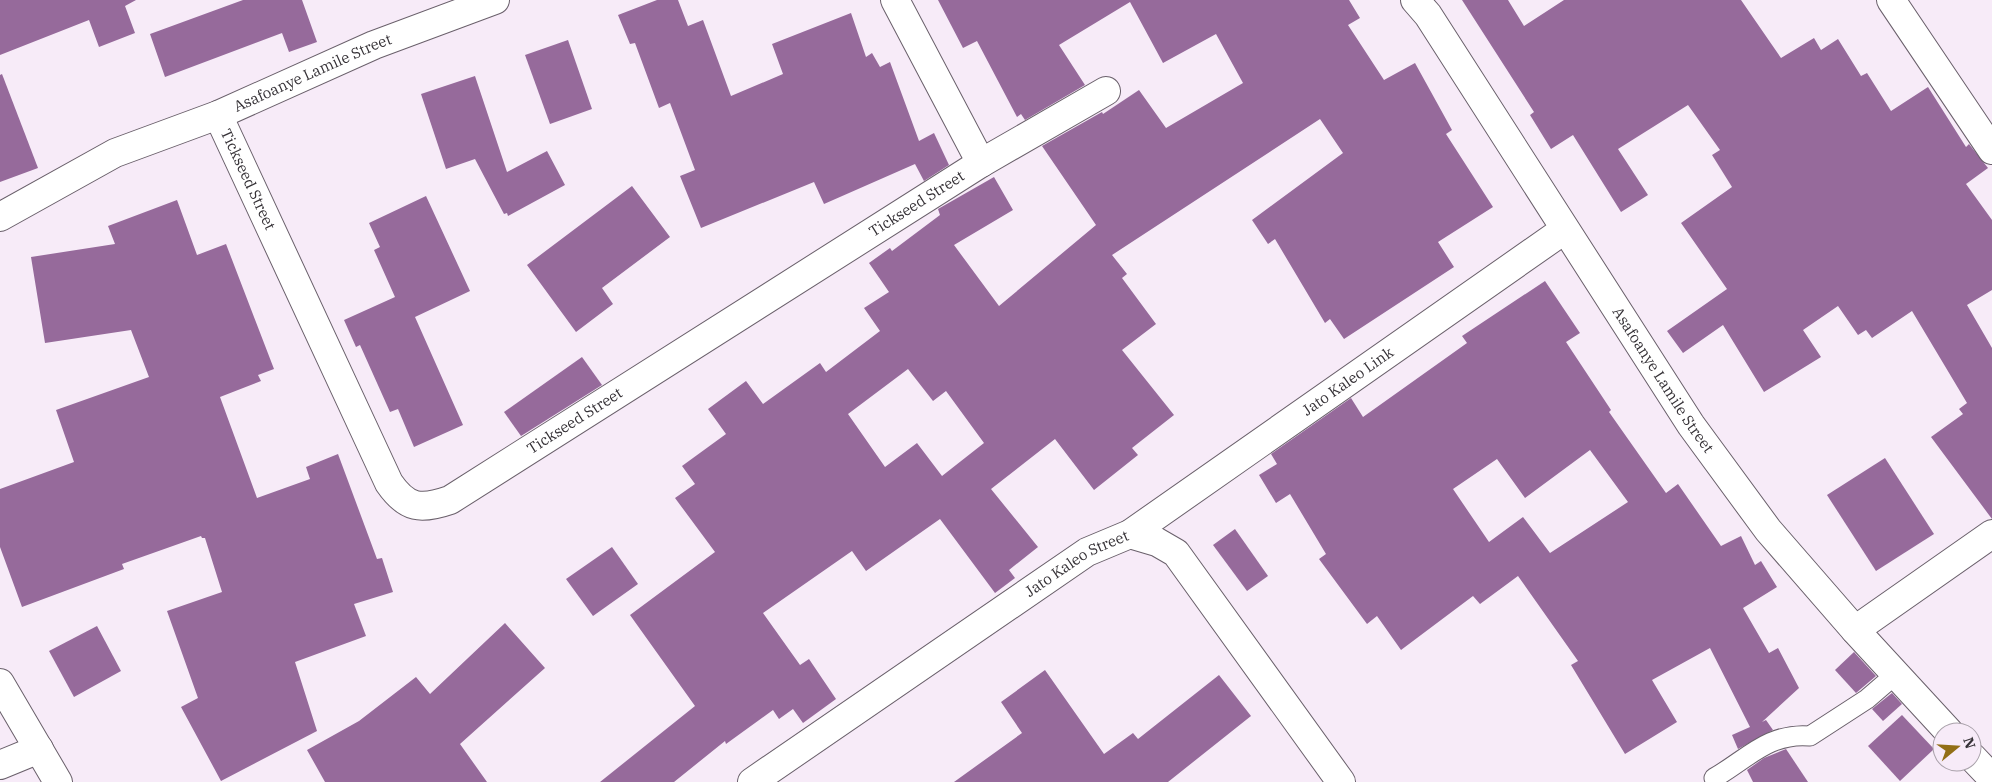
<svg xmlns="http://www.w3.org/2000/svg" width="1992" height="782" font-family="'IBM Plex Serif',serif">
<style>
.building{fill:#966a9b;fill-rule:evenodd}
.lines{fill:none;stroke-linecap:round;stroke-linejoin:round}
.lane-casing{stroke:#6a606b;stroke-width:21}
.street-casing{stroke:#6a606b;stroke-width:30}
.lane{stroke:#fff;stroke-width:19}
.street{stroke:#fff;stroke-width:28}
.labels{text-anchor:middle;stroke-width:5;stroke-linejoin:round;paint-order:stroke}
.street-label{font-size:15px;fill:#353136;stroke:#f7ebf8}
</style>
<rect width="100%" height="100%" fill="#f7ebf8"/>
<g class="building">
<polygon points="0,0 136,0 125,6 135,33 99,47 89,20 0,55"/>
<polygon points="243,0 302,0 317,42 289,52 282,33 165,77 150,34"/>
<polygon points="657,0 678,0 688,26 703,20 731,96 783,74 772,44 851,13 866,57 872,53 880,67 890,62 919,141 934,133 949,165 924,181 915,164 824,204 814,182 701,228 680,176 695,170 670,103 659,108 635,43 630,44 618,15"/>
<path d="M938 0H1349L1360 18 1348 25 1384 80 1415 63 1452 130 1446 134 1493 207 1438 242 1454 267 1344 339 1330 319 1325 323 1275 239 1268 244 1252 220 1343 153 1320 119 1112 255 1127 274 1122 278 1156 324 1122 350 1174 415 1132 448 1138 455 1094 490 1055 439 991 489 1038 547 1009 570 1015 578 995 593 940 519 866 571 852 551 763 613 800 665 809 659 836 699 803 723 793 709 779 719 773 710 726 744 725 741 674 782H600L695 706 630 615 715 552 675 498 695 484 682 466 726 434 708 409 746 381 763 404 820 363 826 372 880 331 864 308 889 292 869 263 890 248 892 251 940 215 938 209 994 177 1013 210 954 245 999 306 1096 225 1042 146 1102 112 1103 114 1139 90 1166 128 1243 83 1216 34 1163 63 1130 2 1059 45 1085 85 1025 120 1021 114 1017 117 977 41 963 48ZM908 369 933 401 946 391 984 443 942 476 917 443 885 467 848 414Z"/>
<polygon points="1462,0 1508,0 1524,26 1564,0 1741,0 1781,58 1814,38 1821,50 1838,39 1861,76 1867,73 1891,111 1928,87 1966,147 1969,144 1988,168 1966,184 1992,220 1992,290 1967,305 1992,348 1992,519 1931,437 1963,414 1959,409 1967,403 1912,311 1872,338 1866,330 1858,335 1838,306 1803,330 1821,357 1764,392 1723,325 1683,353 1667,331 1727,289 1681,223 1732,187 1712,155 1720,150 1688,105 1618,149 1648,195 1621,212 1573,135 1551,149 1530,115 1534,112"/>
<polygon points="568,40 592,109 550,124 525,55"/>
<polygon points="2,74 38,168 0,182 0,75"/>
<polygon points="475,76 507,172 547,151 565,185 508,216 507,213 504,214 475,159 446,169 421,94"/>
<polygon points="632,186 670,237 602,288 613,304 576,332 527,265"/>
<polygon points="426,196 470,291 415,317 463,425 414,447 398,409 390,412 360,345 356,347 344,320 395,297 374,250 380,247 369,223"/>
<polygon points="177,200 197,255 226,244 274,369 258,375 261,381 220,397 257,498 310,479 306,467 338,454 377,559 382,558 393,592 354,604 366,636 295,662 317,731 221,781 181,707 198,698 167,611 222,592 205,538 202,538 201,536 122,564 124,569 22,607 0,547 0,489 74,462 56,410 149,377 131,330 45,343 31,257 115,244 108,226"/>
<path d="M1545 281 1580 333 1566 342 1611 410 1609 412 1666 493 1678 484 1721 546 1741 536 1755 565 1761 561 1777 587 1743 608 1769 653 1778 648 1799 688 1762 722 1766 720 1773 730 1738 749 1732 735 1750 727 1710 648 1652 680 1677 722 1625 754 1571 665 1578 661 1518 576 1480 604 1473 596 1401 650 1377 616 1367 624 1319 559 1326 554 1290 494 1276 503 1259 475 1277 464 1271 454 1351 398 1363 417 1467 343 1462 336ZM1590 450 1628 502 1550 553 1523 517 1489 542 1453 489 1497 459 1525 498Z"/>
<polygon points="582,357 602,385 521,436 504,412"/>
<polygon points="1885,458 1934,534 1876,571 1827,495"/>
<polygon points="1235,529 1268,576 1247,591 1213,545"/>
<polygon points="612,547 638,584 593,616 566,579"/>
<polygon points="505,623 545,668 460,744 487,782 325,782 307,750 359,721 416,677 430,694"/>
<polygon points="97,626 121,671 74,697 49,651"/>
<polygon points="1854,652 1876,676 1856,693 1835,670"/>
<polygon points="1045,670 1104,754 1133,733 1138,739 1219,675 1251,716 1168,782 954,782 1022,733 1001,702"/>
<polygon points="1892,693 1902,704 1883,721 1872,709"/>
<polygon points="1902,715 1934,749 1900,781 1868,746"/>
<polygon points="1786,749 1808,782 1753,782 1747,770 1764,758"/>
</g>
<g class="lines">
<defs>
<path id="lane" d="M1716 782 1714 778C1746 760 1769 732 1810 736L1867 699 1896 674"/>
<g id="street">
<polyline points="895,0 981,163"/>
<path id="s1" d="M1415 0 1428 15 1691 425 1768 530 1855 630 1949 732"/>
<polyline points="1891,0 1992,150"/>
<path id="s2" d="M218 115 389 483C407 509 421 510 450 500L981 163 1106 91"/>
<path id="s3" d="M0 217 115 153 218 115 374 45 495 0"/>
<polyline points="1130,534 1157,542 1176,553 1341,782"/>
<polyline points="1855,630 1992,534"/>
<polyline points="0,683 58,782"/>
<polyline points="1972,757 1992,778"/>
<polyline points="0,765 39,749"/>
<path id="s4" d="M752 782 1087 552 1130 534 1564 230"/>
</g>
</defs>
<use href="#lane" class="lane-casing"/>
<use href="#street" class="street-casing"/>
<use href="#lane" class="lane"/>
<use href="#street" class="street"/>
</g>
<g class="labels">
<g class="street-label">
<text dy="5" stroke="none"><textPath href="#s3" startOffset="345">Asafoanye Lamile Street</textPath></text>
<text dy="5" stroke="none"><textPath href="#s2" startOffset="71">Tickseed Street</textPath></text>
<text dy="5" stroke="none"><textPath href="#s2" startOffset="1029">Tickseed Street</textPath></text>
<text dy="5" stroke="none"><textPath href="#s1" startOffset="454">Asafoanye Lamile Street</textPath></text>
<text dy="5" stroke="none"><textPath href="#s4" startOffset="719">Jato Kaleo Link</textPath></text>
<text dy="5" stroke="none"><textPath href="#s2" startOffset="624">Tickseed Street</textPath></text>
<text dy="5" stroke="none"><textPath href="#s4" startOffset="392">Jato Kaleo Street</textPath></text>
</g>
</g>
<g transform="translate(1957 747) rotate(72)"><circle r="24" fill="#f7ebf8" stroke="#a9a1aa"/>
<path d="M0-4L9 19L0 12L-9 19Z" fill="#926f16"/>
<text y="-8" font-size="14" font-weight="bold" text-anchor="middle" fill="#353136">N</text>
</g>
</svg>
